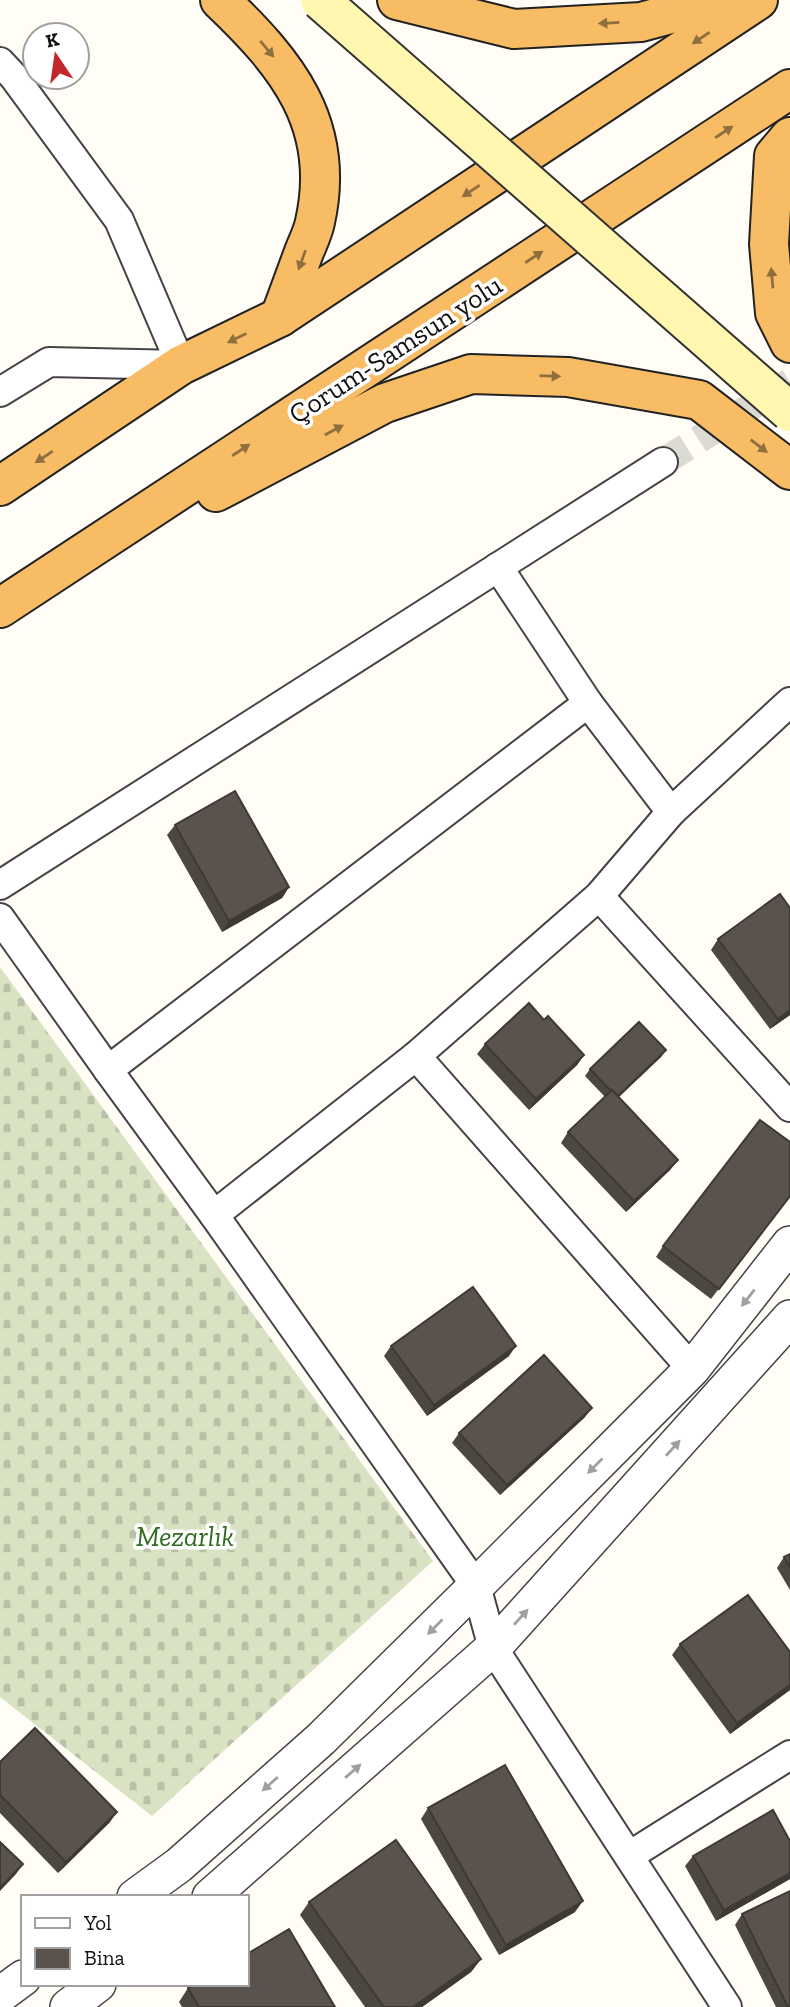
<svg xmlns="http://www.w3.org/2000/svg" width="790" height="2007" font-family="'Zilla Slab',serif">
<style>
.cemetery{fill:url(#cemetery-stones)}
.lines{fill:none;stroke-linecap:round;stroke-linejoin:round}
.minor-tunnel{stroke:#dbdad3;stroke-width:28;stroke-dasharray:28 14;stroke-linecap:butt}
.minor-casing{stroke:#444;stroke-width:32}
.tertiary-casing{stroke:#444;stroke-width:38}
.trunk-casing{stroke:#222;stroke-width:42}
.minor{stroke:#fff;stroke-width:28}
.tertiary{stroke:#fff;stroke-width:35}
.trunk{stroke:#f7bc64;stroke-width:38}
.secondary-bridge-casing{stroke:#333;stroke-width:42;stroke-linecap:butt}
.secondary-bridge{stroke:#fff6b0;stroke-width:38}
.wall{fill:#4d4742}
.shaded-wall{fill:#3f3936}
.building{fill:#5a524d;stroke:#3f3936;stroke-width:2}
.oneway{fill:#906f3f}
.oneway2{fill:#a0a0a0}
.labels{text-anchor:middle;stroke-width:7;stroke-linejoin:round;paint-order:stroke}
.street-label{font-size:28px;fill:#111;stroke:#fff}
.park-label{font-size:28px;font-style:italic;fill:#2f6b1f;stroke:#fff}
</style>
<defs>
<pattern id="cemetery-stones" width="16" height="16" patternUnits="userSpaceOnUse" patternTransform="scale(1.75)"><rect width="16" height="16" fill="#d9e3c4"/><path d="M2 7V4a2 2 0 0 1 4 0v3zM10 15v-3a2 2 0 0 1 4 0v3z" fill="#b9c2a7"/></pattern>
</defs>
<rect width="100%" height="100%" fill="#fffdf5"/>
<polygon class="cemetery" points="0,967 433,1561 152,1816 0,1697"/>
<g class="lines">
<polyline class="minor-tunnel" points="663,462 790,382"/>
<defs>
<g id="minor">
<polyline points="0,62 14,77 119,220 181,365 49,362 0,392"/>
<polyline points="498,567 588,703 671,812"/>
<polyline points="0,885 663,462"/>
<polyline points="599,896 790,1107"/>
<polyline points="0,918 108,1070 214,1215 476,1586 493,1648 727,2007"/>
<polyline points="416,1056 692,1369"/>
<polyline points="108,1070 588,703"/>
<polyline points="214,1215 416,1056 599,896 671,812 790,702"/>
<polyline points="629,1856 790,1755"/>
</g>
<g id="tertiary">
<polyline points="135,1897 179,1865 321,1739 476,1586 692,1369 790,1244"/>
<polyline points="210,1897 493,1648 790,1318"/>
<polyline points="0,1995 23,1978"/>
<polyline points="68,2007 98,1984"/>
</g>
<g id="trunk">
<path d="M220 0C286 63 337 124 315 222 313 232 308 242 304 252 296 274 288 295 280 317"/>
<polyline points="397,0 514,29 641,22 723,0"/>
<polyline points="790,137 774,156 769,244 775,313 790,343"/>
<polyline points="0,486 181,365 280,317 758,0"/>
<polyline points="216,492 385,403 471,374 568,377 699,400 790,470"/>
<polyline points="0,608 790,89"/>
</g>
</defs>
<use href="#minor" class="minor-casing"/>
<use href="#tertiary" class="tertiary-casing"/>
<use href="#trunk" class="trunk-casing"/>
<use href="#minor" class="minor"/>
<use href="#tertiary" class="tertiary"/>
<use href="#trunk" class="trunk"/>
<defs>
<polyline id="secondary-bridge" points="320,0 790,412"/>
</defs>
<use href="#secondary-bridge" class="secondary-bridge-casing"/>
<use href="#secondary-bridge" class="secondary-bridge"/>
</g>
<g class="wall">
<polygon points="175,825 289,887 282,898 222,932 167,835"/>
<polygon points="790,908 790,1015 770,1029 711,950 718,939"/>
<polygon points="544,1020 584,1055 577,1065 529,1110 477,1054 485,1044"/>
<polygon points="666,1050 661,1057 619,1097 678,1160 670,1170 626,1212 561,1143 568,1132 605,1097 585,1076 590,1069"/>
<polygon points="790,1142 790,1196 711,1299 656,1257 663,1246"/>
<polygon points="391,1346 509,1356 427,1416 384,1356"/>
<polygon points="592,1408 584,1418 500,1495 452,1443 459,1433"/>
<polygon points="790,1554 790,1590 777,1568 784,1557"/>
<polygon points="680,1644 790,1652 790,1690 730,1734 672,1655"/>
<polygon points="0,1762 110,1822 58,1873 0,1813"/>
<polygon points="428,1808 575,1912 499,1955 421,1819"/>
<polygon points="790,1841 790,1879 716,1921 685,1866 693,1856"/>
<polygon points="309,1902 481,1959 471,1972 422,2007 365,2007 300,1915"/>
<polygon points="742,1914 790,2007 776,2007 735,1925"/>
<polygon points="188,1988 335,2007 182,2007 179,2002"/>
</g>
<g class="shaded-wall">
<polygon points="289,887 282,898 222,932 229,921"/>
<polygon points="790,1010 790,1015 770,1029 778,1019"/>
<polygon points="666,1050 661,1057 611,1104 616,1097"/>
<polygon points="584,1055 577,1065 529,1110 536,1099"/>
<polygon points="678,1160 670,1170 626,1212 634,1201"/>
<polygon points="516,1346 509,1356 427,1416 434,1405"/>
<polygon points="592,1408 584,1418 500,1495 507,1485"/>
<polygon points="790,1685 790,1690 730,1734 737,1723"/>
<polygon points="117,1812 110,1822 58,1873 66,1862"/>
<polygon points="23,1864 16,1874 0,1891 0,1888"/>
<polygon points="790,1873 790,1879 716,1921 724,1910"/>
<polygon points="583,1901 575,1912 499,1955 506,1945"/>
<polygon points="481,1959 471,1972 422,2007 413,2007"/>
</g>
<g class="building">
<polygon points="235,791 289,887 229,921 175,825"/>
<polygon points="780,894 790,908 790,1010 778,1019 718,939"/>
<polygon points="529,1003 544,1020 548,1016 584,1055 536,1099 485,1044"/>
<polygon points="639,1022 666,1050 618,1096 612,1090 611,1091 590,1069"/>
<polygon points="612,1090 678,1160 634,1201 568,1132"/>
<polygon points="760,1120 790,1142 790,1196 719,1289 663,1246"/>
<polygon points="473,1287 516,1346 434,1405 391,1346"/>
<polygon points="544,1355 592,1408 507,1485 459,1433"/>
<polygon points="790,1554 790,1567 784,1557"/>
<polygon points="748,1595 790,1652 790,1685 737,1723 680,1644"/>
<polygon points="35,1728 117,1812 66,1862 0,1795 0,1762"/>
<polygon points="505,1765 583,1901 506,1945 428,1808"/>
<polygon points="773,1810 790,1841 790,1873 724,1910 693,1856"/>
<polygon points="396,1840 481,1959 413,2007 384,2007 309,1902"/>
<polygon points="0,1842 23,1864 0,1888"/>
<polygon points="790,1891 790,2007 788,2007 742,1914"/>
<polygon points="289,1929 335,2007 199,2007 188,1988 195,1984 247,1984 247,1954"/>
</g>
<defs><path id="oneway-solid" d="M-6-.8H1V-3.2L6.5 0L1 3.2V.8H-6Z" transform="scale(1.75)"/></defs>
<g class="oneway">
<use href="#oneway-solid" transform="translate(609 23) rotate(177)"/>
<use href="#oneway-solid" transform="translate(701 38) rotate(146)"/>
<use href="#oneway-solid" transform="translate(267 49) rotate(50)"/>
<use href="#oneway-solid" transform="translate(724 132) rotate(-33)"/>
<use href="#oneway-solid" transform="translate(471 191) rotate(146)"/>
<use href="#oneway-solid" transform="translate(534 257) rotate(-33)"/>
<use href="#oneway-solid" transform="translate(302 260) rotate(110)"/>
<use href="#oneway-solid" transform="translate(772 278) rotate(-95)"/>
<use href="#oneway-solid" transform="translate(237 338) rotate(154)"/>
<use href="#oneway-solid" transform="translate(550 376) rotate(2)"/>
<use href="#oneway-solid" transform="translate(334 430) rotate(-28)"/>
<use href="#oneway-solid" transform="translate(759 446) rotate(38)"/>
<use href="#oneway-solid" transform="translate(241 450) rotate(-33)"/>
<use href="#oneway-solid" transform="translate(44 457) rotate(146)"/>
</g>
<g class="oneway2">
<use href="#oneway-solid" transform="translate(748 1298) rotate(128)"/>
<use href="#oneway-solid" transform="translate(673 1448) rotate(-48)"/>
<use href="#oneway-solid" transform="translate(595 1466) rotate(135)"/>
<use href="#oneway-solid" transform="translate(521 1617) rotate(-48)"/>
<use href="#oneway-solid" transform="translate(435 1627) rotate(135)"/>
<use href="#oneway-solid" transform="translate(353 1771) rotate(-41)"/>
<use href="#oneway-solid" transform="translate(270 1784) rotate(138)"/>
</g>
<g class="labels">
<g class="street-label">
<text transform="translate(395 349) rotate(-33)" y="10">Çorum-Samsun yolu</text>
</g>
<g class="park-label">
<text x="185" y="1546">Mezarlık</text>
</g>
</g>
<rect x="21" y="1895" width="228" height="91" fill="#ffffff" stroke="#a0a0a0" stroke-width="2"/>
<rect x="35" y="1918" width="35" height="10" fill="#ffffff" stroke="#a0a0a0" stroke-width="2"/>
<text x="84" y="1930" font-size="21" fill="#111111">Yol</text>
<rect x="35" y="1948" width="35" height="21" fill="#5a524d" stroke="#a0a0a0" stroke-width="2"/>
<text x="84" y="1965" font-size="21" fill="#111111">Bina</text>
<g transform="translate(56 56) rotate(347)"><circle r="33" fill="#ffffff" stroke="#a0a0a0" stroke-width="2"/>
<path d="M0-5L12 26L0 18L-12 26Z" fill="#c4262e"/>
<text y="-10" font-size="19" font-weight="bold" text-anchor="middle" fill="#111111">K</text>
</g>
</svg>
